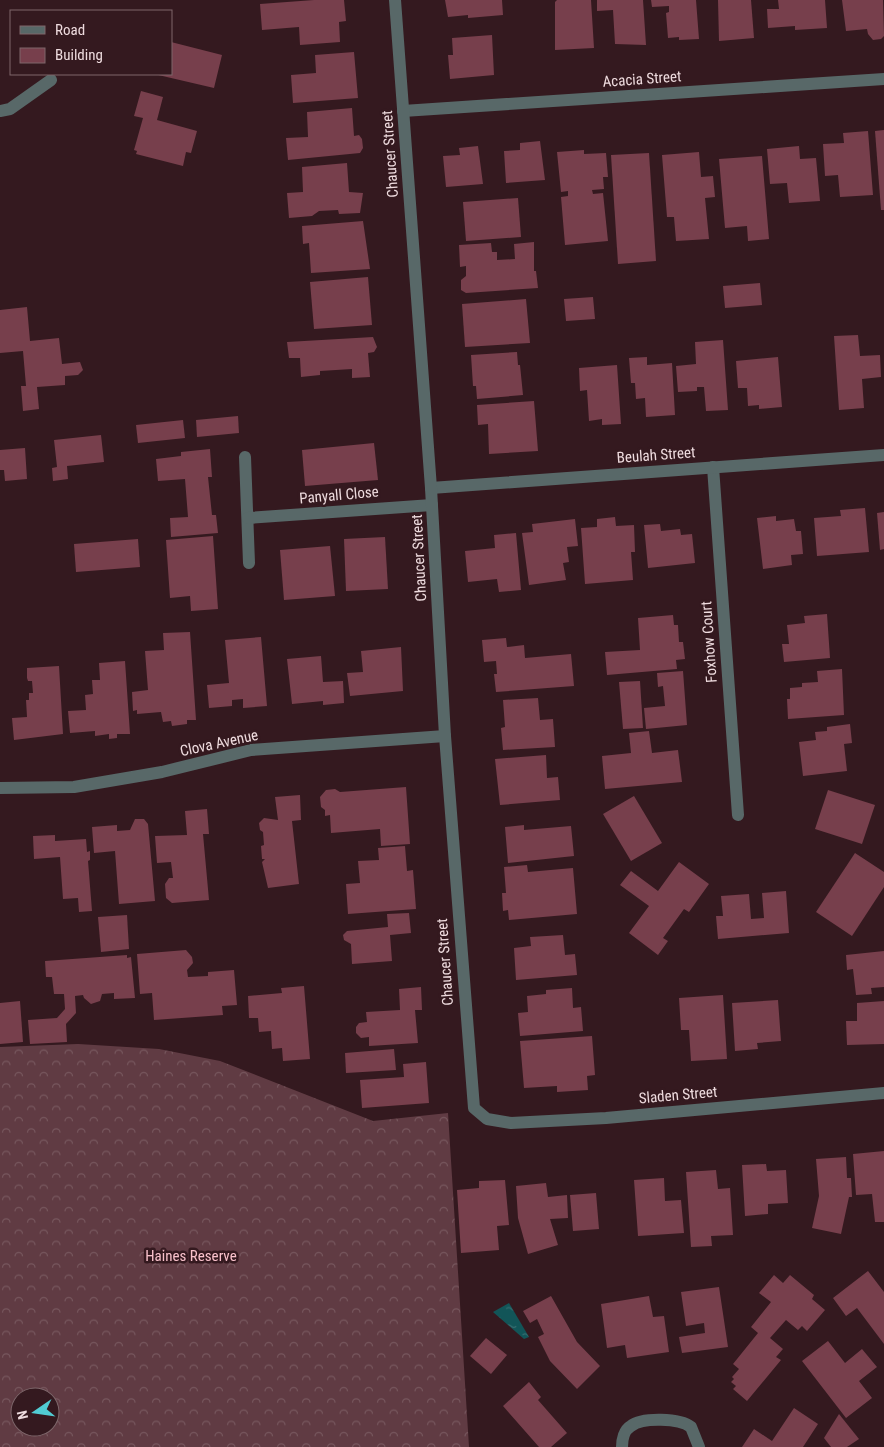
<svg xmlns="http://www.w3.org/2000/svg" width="884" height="1447" font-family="'Roboto Condensed',sans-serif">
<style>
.forest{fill:url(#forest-crowns);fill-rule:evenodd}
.water{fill:url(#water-ripples)}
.building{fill:#773f4c}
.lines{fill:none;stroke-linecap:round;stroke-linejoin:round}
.minor{stroke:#586868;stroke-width:12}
.tertiary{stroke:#586868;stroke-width:12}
.labels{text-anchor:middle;stroke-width:5;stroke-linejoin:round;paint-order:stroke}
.street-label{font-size:15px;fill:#eedbde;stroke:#34191f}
.park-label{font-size:15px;fill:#f9c1cb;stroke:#34191f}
</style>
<defs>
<pattern id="forest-crowns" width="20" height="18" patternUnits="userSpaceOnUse" patternTransform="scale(1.25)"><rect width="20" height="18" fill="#603b43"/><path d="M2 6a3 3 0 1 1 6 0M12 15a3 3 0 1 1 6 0" fill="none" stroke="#77575e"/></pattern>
<pattern id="water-ripples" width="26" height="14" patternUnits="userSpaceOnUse" patternTransform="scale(1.25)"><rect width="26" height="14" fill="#125558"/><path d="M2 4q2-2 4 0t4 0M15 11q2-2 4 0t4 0" fill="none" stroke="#356d70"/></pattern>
</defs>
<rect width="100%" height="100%" fill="#34191f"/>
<path class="forest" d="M78 1044 159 1049 220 1061 373 1121 448 1113 469 1447H0V1047ZM20 1397H50V1427H20Z"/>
<polygon class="water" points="509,1303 529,1337 524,1339 493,1312"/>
<g class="building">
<polygon points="314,0 344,0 346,21 339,22 340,42 300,45 299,27 262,30 260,4"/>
<polygon points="445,0 502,0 503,15 468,18 468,15 448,17"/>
<polygon points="557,0 591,0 594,48 555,50 555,2"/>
<polygon points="597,0 643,0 646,45 615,44 613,10 597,11"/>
<polygon points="651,0 696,0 699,39 679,40 679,37 668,38 666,13 669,12 669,6 652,7"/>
<polygon points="718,0 751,0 754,38 719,41"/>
<polygon points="778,0 825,0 827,28 795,30 795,26 768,28 767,9 779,9"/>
<polygon points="842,0 883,0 884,36 881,39 873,40 868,34 867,29 846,31"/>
<polygon points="492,35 494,75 450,79 448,55 453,55 452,38"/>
<polygon points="171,42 222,55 214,88 154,74 171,74"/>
<polygon points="354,52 358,98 293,103 291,75 316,73 315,55"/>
<polygon points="141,91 163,97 157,120 197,131 191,153 186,152 183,166 136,154 137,151 134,150 143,118 134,116"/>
<polygon points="352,108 354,136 359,135 362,139 363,148 360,153 288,160 286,138 308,137 307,112"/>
<polygon points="884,130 884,210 881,210 875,131"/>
<polygon points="868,131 873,195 840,197 838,175 825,176 823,144 844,143 843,133"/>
<polygon points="540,141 545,180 506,183 504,151 520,150 520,143"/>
<polygon points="478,146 483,184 446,187 443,156 460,155 459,148"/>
<polygon points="799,146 800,159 816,158 820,201 789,203 787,183 770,184 767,149"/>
<polygon points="584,150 584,154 606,153 608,177 603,177 604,189 592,190 593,194 603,193 608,241 565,245 561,197 568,196 568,191 561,192 557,152"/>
<polygon points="699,152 701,177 713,176 715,197 705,198 709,239 676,241 674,217 667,217 662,155"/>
<polygon points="649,153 656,261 618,264 611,155"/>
<polygon points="762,156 769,239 748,241 747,226 725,228 719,159"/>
<polygon points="347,163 349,192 363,193 360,213 339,214 338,210 319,211 312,216 289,218 287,193 303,192 302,167"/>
<polygon points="518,198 521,237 466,241 463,202"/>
<polygon points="363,221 370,269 311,273 309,243 303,244 302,226"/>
<polygon points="534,242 534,271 536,271 538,288 466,293 461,290 461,280 466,276 466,266 460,267 459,245 491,243 492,252 497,252 497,260 515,259 514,244"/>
<polygon points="368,277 372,325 314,329 310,282"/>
<polygon points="760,283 762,305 725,308 723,286"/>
<polygon points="593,297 595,319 566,321 564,299"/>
<polygon points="526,299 530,343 465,347 462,304"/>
<polygon points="27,307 30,341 59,338 62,364 80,362 83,370 78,375 65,376 65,385 37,387 39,409 23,411 21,386 26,386 23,351 0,353 0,310"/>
<polygon points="858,335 860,356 880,355 881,377 862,379 864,408 839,410 834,336"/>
<polygon points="373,337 377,347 374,352 368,353 370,377 352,378 352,369 320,371 320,375 301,377 300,358 289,358 287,342"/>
<polygon points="723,340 728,410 706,411 704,387 697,387 697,391 678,392 676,366 696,364 695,342"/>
<polygon points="517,352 518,365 520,365 523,395 477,399 476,386 473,386 471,355"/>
<polygon points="647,357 647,365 672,363 675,415 646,417 645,398 636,399 635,383 631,383 629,358"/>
<polygon points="778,357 782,407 759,409 759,405 748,406 747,388 738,388 736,361"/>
<polygon points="617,365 621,424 602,425 602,419 589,421 587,390 580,391 579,368"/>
<polygon points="534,401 538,451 489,454 488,424 478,425 477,405"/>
<polygon points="238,416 239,433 197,437 196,420"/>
<polygon points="183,420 185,438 138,443 136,425"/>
<polygon points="101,435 104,462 67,466 68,479 53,481 52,468 57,467 54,440"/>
<polygon points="374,443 378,480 305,486 302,450"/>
<polygon points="25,448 27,479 5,481 4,470 0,470 0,450"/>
<polygon points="210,449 212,477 208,477 212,515 216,515 218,533 171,537 170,518 188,517 185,479 158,481 156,459 181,456 181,452"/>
<polygon points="865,508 869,552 817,556 814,518 841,516 840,510"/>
<polygon points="884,512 884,549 880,550 877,513"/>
<polygon points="776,516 776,521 794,519 796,531 801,531 803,554 791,555 792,565 763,569 757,518"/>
<polygon points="615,517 616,526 634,525 635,552 631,552 633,580 585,584 581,528 597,527 597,519"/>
<polygon points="575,519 578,546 567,547 569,562 563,563 566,580 529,585 522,533 533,532 532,524"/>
<polygon points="660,524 661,531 680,529 681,535 692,534 695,563 648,568 644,525"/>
<polygon points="516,533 521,590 499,592 497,579 468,582 465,551 495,548 494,535"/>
<polygon points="213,536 218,609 191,611 190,596 170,598 166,540"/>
<polygon points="385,537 388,589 346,591 344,539"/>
<polygon points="138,539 140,567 76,572 74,544"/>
<polygon points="330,546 335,596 284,600 280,550"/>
<polygon points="827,614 830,658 784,662 782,644 789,644 787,625 805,623 804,616"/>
<polygon points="673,615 674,625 678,625 679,642 683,642 685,659 676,660 677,669 607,675 605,652 640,650 638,618"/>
<polygon points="190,632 196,720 187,720 187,724 172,726 171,721 163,722 161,712 137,714 137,710 133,711 132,692 148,690 145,651 164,650 163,633"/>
<polygon points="261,637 267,706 243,708 243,699 232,700 232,706 209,708 207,685 229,683 225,640"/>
<polygon points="506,638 507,647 524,645 525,658 571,654 574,686 496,692 494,674 497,674 496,661 484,662 482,640"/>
<polygon points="401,647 403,691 350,696 347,673 363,672 361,651"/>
<polygon points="321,656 323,682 343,681 344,703 323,705 323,701 292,704 287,659"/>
<polygon points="125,661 130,734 117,734 117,738 109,739 109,734 95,736 95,731 70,733 68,711 86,710 85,695 93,694 92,680 100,680 99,663"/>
<polygon points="59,666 63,734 14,740 12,718 27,717 26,700 29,700 29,693 33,693 32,681 28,681 27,678 27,668"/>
<polygon points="842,669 844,715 788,719 787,699 790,699 790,688 802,687 802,683 818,682 817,671"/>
<polygon points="683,671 687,725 646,729 644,708 665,706 663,686 658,687 657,673"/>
<polygon points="640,681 643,728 623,729 619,682"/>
<polygon points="538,698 540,720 553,719 555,747 503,750 501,728 505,727 503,700"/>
<polygon points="850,724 852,743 844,744 847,771 803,776 799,742 816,740 815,732 827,731 827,727"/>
<polygon points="649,731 652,753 678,750 682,782 605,789 602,756 631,753 629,733"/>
<polygon points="546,755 547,778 558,777 560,800 500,805 495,759"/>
<polygon points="406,787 410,844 381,846 380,829 331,833 330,815 325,816 325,810 321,807 320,797 326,790 335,789 340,792"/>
<polygon points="828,790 875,805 862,844 815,829"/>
<polygon points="300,795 301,820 292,821 299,884 268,888 262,862 265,859 262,859 261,846 264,845 263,832 260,830 259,823 264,818 278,820 275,797"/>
<polygon points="634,796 662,843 631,861 603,814"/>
<polygon points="207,809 209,834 203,834 209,900 172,903 166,898 165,884 169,878 173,878 171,862 157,863 155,836 187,835 185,811"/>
<polygon points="135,819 144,819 148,824 155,901 119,904 115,851 94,853 92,827 117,825 117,831 130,830"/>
<polygon points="524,825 524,830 571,826 574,856 508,863 505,827"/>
<polygon points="55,835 55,841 86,839 87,852 90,851 90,860 88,861 92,911 79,912 78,898 63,899 60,857 34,859 33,836"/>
<polygon points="405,846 407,871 413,870 416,909 348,914 346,884 360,883 358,861 379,860 378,848"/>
<polygon points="855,853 884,872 884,887 852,936 816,912"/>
<polygon points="679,862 709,884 689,912 684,909 663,938 668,941 658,955 629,933 649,906 620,885 631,871 658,891"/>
<polygon points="527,865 528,872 573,868 577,914 509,920 508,910 503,911 502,893 506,893 504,867"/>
<polygon points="786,891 789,933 718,939 716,916 723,916 721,896 749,894 751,919 764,918 762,893"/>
<polygon points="409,913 411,933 390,935 392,961 352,964 351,944 344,940 343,935 347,931 388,927 387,914"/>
<polygon points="127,915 129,949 101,952 98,917"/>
<polygon points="563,935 565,955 575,954 577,975 516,980 514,948 531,946 530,937"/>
<polygon points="186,950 192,957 193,963 187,970 188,977 208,976 208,972 234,970 237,1005 222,1006 223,1015 154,1020 152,993 140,994 137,954"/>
<polygon points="884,951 884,987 871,988 872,994 856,995 853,969 847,970 846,955"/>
<polygon points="127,955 127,958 131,957 135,998 114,999 114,993 102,994 100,1001 91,1004 84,998 83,995 75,996 76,1013 66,1024 67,1042 30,1044 28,1020 57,1018 65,1009 64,994 54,994 52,977 46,977 45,961"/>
<polygon points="304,986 310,1059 283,1061 282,1048 272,1049 271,1031 259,1032 258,1018 249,1018 248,996 282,993 281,988"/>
<polygon points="421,987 422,1010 415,1010 418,1043 369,1046 369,1037 361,1038 356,1033 356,1027 359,1023 367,1022 366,1012 400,1010 399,989"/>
<polygon points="572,988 573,1008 581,1007 583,1031 520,1036 518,1013 528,1012 527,996 546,994 546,990"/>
<polygon points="723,995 727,1059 691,1061 689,1030 681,1030 679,998"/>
<polygon points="778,1000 781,1041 757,1043 758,1049 735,1051 732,1003"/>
<polygon points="20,1001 23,1042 0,1044 0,1003"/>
<polygon points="884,1001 884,1044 847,1045 846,1021 857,1021 857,1003"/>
<polygon points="592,1036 595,1075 587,1076 588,1090 557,1092 557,1086 524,1088 520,1041"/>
<polygon points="394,1049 396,1070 346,1073 345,1053"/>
<polygon points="426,1062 429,1103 362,1108 360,1080 404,1077 403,1064"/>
<polygon points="884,1151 884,1222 875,1222 872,1194 856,1195 853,1154"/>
<polygon points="846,1157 847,1178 851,1178 852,1197 849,1197 841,1234 812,1228 819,1196 816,1159"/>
<polygon points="766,1164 767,1171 786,1170 788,1203 768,1204 768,1214 745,1216 742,1165"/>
<polygon points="716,1170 718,1189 730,1188 733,1235 711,1236 712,1246 691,1247 686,1172"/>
<polygon points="664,1178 665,1201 681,1200 684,1233 638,1236 634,1180"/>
<polygon points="505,1180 509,1225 497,1226 499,1250 461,1253 457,1190 479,1188 479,1181"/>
<polygon points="546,1183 548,1197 567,1195 568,1218 550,1219 558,1245 528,1254 518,1218 516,1186"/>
<polygon points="596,1193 599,1229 573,1231 570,1195"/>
<polygon points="868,1271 884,1292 884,1344 857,1308 846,1316 833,1298"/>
<polygon points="774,1275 783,1283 790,1275 814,1295 812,1299 825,1310 807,1331 802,1326 798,1330 786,1320 770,1338 783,1349 776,1357 781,1360 747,1401 733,1389 736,1386 731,1382 734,1379 732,1377 739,1369 733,1364 758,1333 751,1327 771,1302 759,1293"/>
<polygon points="719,1287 728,1347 682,1353 679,1337 705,1333 704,1323 686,1326 681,1292"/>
<polygon points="551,1296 577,1342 600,1366 577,1389 550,1361 538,1337 544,1334 537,1319 530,1323 523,1311"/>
<polygon points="649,1296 653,1317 664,1316 669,1352 627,1358 625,1345 607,1348 601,1304"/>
<polygon points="486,1338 507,1355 491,1374 470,1356"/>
<polygon points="828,1341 845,1363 862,1349 877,1367 859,1381 872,1398 846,1418 802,1361"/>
<polygon points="529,1382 541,1397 538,1400 567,1433 551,1447 539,1447 503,1406"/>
<polygon points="794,1408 818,1424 803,1447 742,1447 754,1429 772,1441"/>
<polygon points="839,1414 859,1439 847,1447 831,1447 824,1438"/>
</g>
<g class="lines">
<g class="minor">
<polyline points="0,111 10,109 51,80"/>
<polyline points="403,111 884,79"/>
<polyline points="245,457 249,563"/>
<polyline points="713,467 738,815"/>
<polyline points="431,488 884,455"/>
<polyline points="248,518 432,505"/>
<polyline points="0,788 74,787 162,772 251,750 445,736"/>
<path d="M622 1447C622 1440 624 1430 631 1426 642 1417 680 1418 691 1427L699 1447"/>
</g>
<polyline class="tertiary" points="395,0 431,488 445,736 474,1108 487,1119 511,1123 606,1118 884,1093"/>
</g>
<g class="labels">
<g class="street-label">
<text transform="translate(642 79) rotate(-4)" y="5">Acacia Street</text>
<text transform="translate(390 154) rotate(-94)" y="5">Chaucer Street</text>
<text transform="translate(656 455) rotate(-4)" y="5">Beulah Street</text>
<text transform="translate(339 495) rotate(-5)" y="5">Panyall Close</text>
<text transform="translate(419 558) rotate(-93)" y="5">Chaucer Street</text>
<text transform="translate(709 642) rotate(-94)" y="5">Foxhow Court</text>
<text transform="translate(219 743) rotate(-12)" y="5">Clova Avenue</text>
<text transform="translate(445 962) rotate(-94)" y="5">Chaucer Street</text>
<text transform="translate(678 1095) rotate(-5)" y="5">Sladen Street</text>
</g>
<g class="park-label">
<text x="191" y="1261">Haines Reserve</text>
</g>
</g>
<rect x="10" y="10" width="162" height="65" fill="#34191f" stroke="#7e676b"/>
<rect x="20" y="26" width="25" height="8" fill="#586868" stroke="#7e676b"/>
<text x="55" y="35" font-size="15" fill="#eedbde">Road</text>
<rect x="20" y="48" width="25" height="15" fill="#773f4c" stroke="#7e676b"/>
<text x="55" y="60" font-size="15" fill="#eedbde">Building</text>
<g transform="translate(35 1412) rotate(257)"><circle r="24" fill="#34191f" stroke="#7e676b"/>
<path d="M0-4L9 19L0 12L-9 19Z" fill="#51ccd3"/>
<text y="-8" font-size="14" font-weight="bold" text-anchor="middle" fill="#eedbde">N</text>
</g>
</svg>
